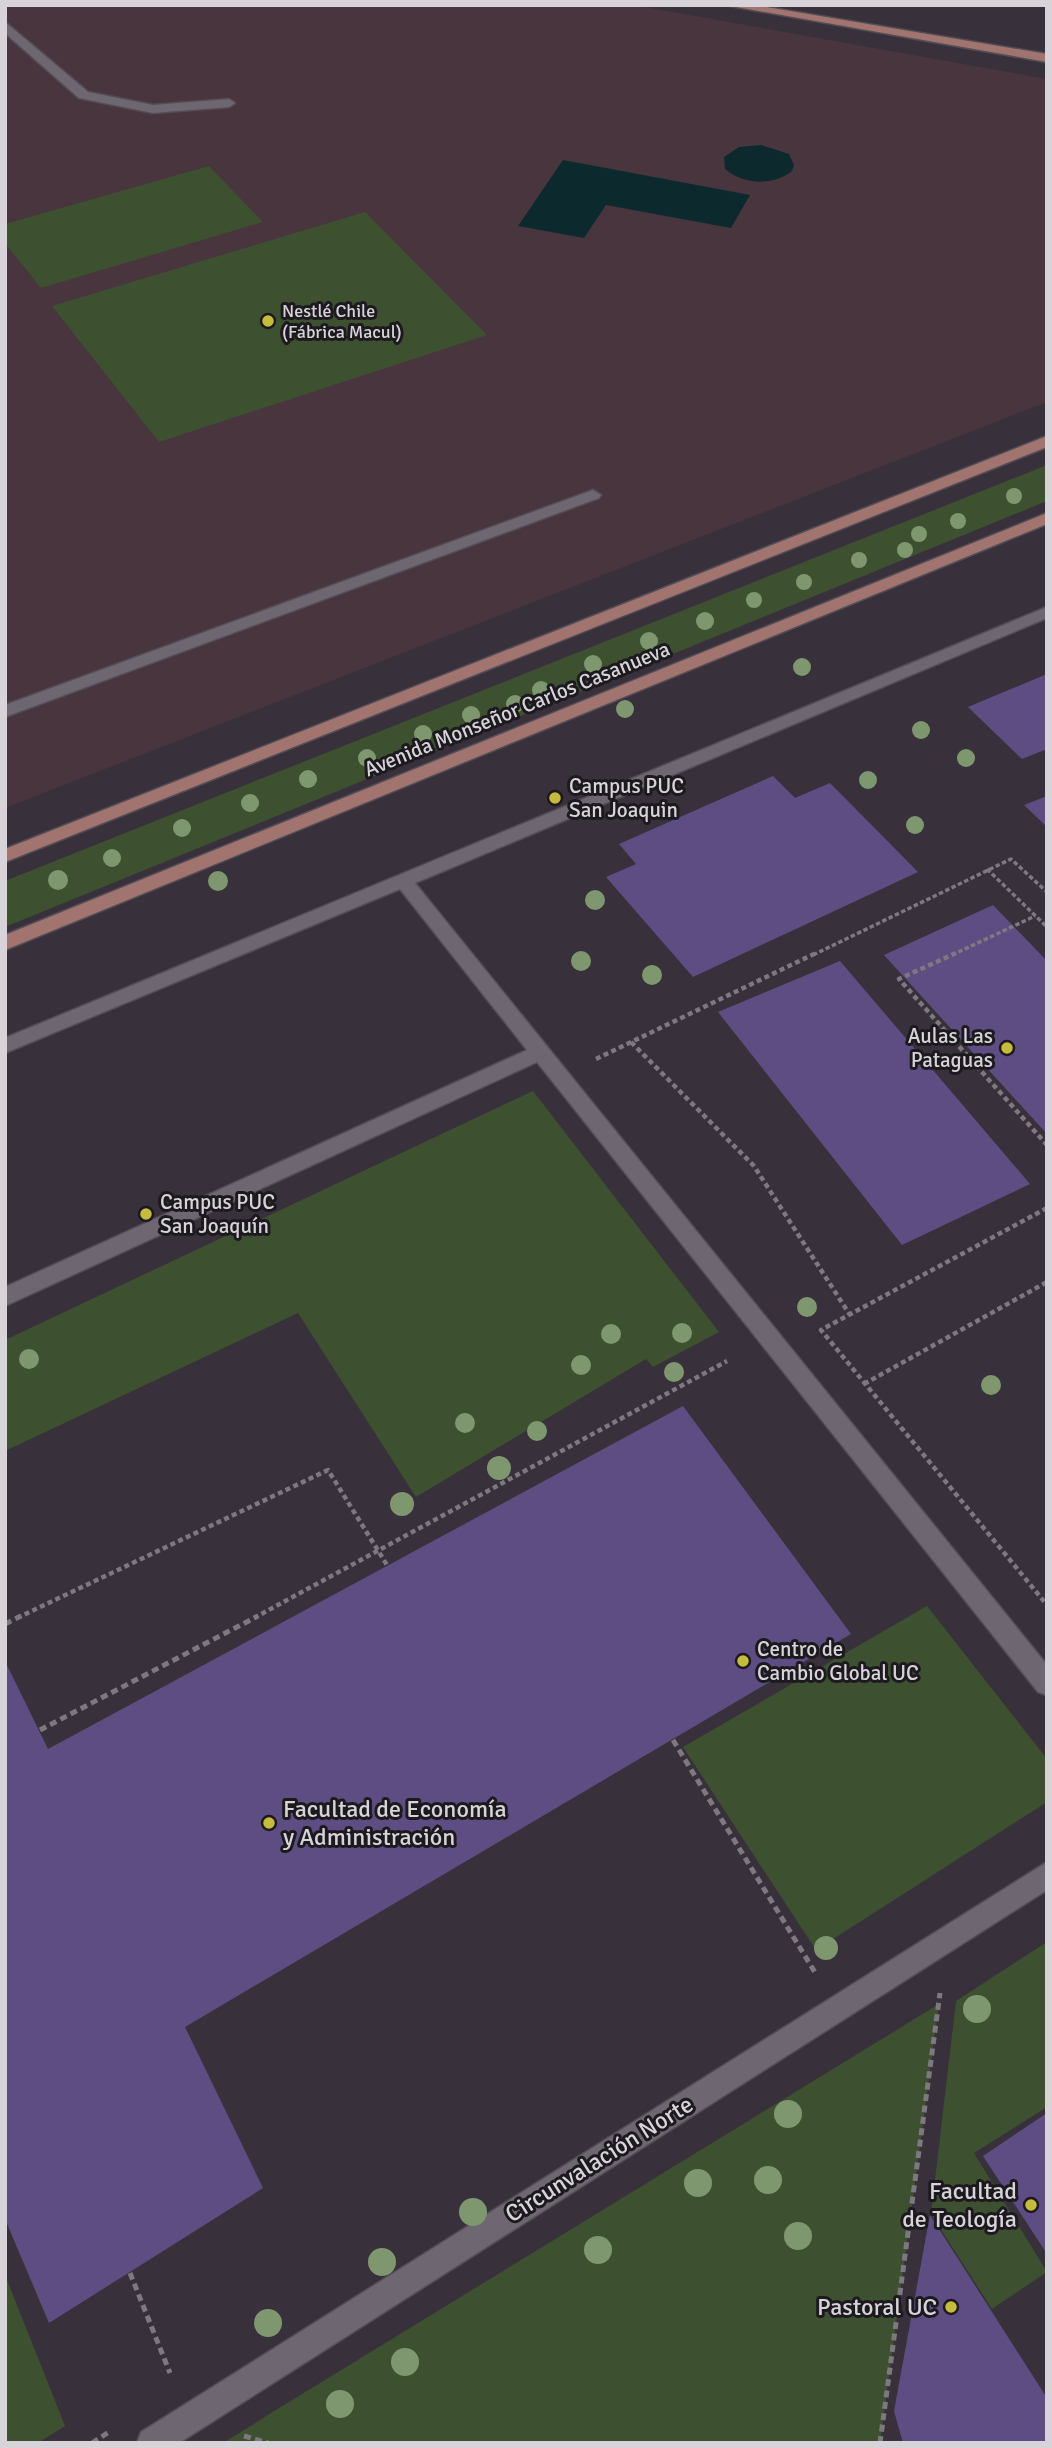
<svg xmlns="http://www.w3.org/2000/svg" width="1052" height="2448" font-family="Signika,sans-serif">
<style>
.industrial{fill:#48353e}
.green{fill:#3d5130}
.water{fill:#0c2a2d}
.building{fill:#5e4d83}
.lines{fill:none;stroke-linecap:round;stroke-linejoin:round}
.minor-casing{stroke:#534d55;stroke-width:3}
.major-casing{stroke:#534d55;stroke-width:3}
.path-far2{stroke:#7e7881;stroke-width:3.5;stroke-dasharray:4.5 2.5;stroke-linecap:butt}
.path-far1{stroke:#7e7881;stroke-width:4.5;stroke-dasharray:5 3.5;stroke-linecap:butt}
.path{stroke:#7e7881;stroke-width:5;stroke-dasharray:7 4.5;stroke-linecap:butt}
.minor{fill:#6e6772;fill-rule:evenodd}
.major{fill:#a1746f;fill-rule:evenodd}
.tree{fill:#7f976f}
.poi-dot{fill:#c6bc3c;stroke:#1d1a1f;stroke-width:2.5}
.labels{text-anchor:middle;stroke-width:6;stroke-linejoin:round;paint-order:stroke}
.far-poi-label{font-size:18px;fill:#d7d3d9;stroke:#1d1a1f;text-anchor:start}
.street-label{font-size:21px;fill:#d7d3d9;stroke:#1d1a1f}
.poi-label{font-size:21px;fill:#d7d3d9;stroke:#1d1a1f;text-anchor:start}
.near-poi-label{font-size:24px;fill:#d7d3d9;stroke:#1d1a1f;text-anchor:end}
.near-street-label{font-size:24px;fill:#d7d3d9;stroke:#1d1a1f}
</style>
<rect width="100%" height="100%" fill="#38313b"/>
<polygon class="industrial" points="5,5 634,5 1047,79 1047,402 5,808"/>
<g class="green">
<polygon points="209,166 263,222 41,288 5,243 5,224"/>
<polygon points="365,212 487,335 159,442 52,306"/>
<polygon points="1047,465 1047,501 5,927 5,881"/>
<polygon points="533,1091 719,1332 653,1367 646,1359 416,1497 298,1313 5,1451 5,1340"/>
<polygon points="927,1606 1047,1759 1047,1802 816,1950 683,1747"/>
<polygon points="1047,1942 1047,2107 974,2153 1047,2272 992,2309 931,2214 956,2001"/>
<polygon points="939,2004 880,2443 223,2443 276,2410"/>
<polygon points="5,2275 65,2426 38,2443 5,2443"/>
</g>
<g class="water">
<path d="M761 145 789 154 794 165 792 171C773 186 744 185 725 169L724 157 739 147Z"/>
<polygon points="563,160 750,195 731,228 606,205 584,238 518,226"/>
</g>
<g class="building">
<polygon points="1047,674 1047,749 1022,759 968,707"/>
<polygon points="773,776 795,798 830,783 918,872 693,977 606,877 636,864 619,844"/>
<polygon points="1047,796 1047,827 1024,805"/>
<polygon points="993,905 1047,961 1047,1134 884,955"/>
<polygon points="840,961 1030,1184 902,1245 718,1012"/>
<polygon points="683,1406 851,1634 185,2027 263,2188 49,2323 5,2219 5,1661 48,1749"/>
<polygon points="1047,2113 1047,2254 983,2156"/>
<polygon points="930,2215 1047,2398 1047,2443 903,2443 894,2411"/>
</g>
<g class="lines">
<defs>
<g id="minor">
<polygon points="5,22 88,92 153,105 229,99 235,103 229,107 153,113 79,98 5,33"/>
<polygon points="593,490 601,495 599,498 5,717 5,705"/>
<polygon points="1047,607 1047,618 415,883 1047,1665 1047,1695 1038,1692 537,1062 5,1306 5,1287 527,1050 400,889 5,1053 5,1038"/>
<polygon points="1047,1862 1047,1890 179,2443 137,2443 141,2432"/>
</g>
<g id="major">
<polygon points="725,5 754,5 1047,54 1047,62"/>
<polygon points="1047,436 1047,447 5,862 5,849"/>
<polygon points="1047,513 1047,524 5,950 5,935"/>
</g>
</defs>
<use href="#minor" class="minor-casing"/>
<use href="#major" class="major-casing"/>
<g class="path-far2">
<polyline points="987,869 1047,927"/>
<polyline points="813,955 1011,859 1047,892"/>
<polyline points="952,955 1035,916"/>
</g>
<g class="path-far1">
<polyline points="956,953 899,979 1047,1145"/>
<polyline points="631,1042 754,1166 850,1315"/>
<polyline points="596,1059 816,953"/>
<polyline points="1047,1208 821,1330 1047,1605"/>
<polyline points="864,1384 1047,1282"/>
<polyline points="17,1618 328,1470 387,1565"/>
<polyline points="254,1618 727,1361"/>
</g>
<g class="path">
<polyline points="5,1624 21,1616"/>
<polyline points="40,1730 258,1616"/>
<polyline points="673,1740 816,1974"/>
<polyline points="130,2273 170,2373"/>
<polyline points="244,2436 268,2443"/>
<polyline points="92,2443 109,2432"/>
<polyline points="880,2443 940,1993"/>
</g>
<use href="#minor" class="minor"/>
<use href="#major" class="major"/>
</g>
<g class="tree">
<circle cx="1014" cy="496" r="8"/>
<circle cx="958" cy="521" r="8"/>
<circle cx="919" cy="534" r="8"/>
<circle cx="905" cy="550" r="8"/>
<circle cx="859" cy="560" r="8"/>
<circle cx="804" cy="582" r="8"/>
<circle cx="754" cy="600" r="8"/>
<circle cx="705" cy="621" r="9"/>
<circle cx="649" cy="641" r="9"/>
<circle cx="593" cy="664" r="9"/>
<circle cx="802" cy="667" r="9"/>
<circle cx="541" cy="690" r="9"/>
<circle cx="515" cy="704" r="9"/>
<circle cx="625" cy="709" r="9"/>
<circle cx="471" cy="715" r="9"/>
<circle cx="921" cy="730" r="9"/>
<circle cx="423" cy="734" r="9"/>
<circle cx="367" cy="758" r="9"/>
<circle cx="966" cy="758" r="9"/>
<circle cx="308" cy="779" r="9"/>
<circle cx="868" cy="780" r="9"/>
<circle cx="250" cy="803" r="9"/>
<circle cx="915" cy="825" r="9"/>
<circle cx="182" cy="828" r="9"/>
<circle cx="112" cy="858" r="9"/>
<circle cx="58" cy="880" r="10"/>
<circle cx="218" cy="881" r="10"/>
<circle cx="595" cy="900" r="10"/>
<circle cx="581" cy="961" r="10"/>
<circle cx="652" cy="975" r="10"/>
<circle cx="807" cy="1307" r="10"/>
<circle cx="682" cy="1333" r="10"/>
<circle cx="611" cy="1334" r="10"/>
<circle cx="29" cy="1359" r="10"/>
<circle cx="581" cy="1365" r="10"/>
<circle cx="674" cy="1372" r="10"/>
<circle cx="991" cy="1385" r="10"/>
<circle cx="465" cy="1423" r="10"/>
<circle cx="537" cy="1431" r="10"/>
<circle cx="499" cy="1468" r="12"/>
<circle cx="402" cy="1504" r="12"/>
<circle cx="826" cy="1948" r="12"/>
<circle cx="977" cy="2009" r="14"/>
<circle cx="788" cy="2114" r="14"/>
<circle cx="768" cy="2180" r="14"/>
<circle cx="698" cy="2183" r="14"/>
<circle cx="473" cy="2212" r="14"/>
<circle cx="798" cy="2236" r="14"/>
<circle cx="598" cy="2250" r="14"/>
<circle cx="382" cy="2262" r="14"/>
<circle cx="268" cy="2323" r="14"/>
<circle cx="405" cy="2362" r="14"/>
<circle cx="340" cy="2404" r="14"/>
</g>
<g class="poi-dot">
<circle cx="268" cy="321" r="7"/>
<circle cx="555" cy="798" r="7"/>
<circle cx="1007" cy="1048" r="7"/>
<circle cx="146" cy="1214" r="7"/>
<circle cx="743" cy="1661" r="7"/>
<circle cx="269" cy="1823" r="7"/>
<circle cx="1031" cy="2205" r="7"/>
<circle cx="951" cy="2307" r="7"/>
</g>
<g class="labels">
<g class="far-poi-label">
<text x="282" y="317">Nestlé Chile<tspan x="282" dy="21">(Fábrica Macul)</tspan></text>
</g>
<g class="street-label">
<text transform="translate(517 709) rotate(-22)" y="7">Avenida Monseñor Carlos Casanueva</text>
</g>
<g class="poi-label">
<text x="569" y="793">Campus PUC<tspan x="569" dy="24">San Joaquin</tspan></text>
<text x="993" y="1043" text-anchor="end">Aulas Las<tspan x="993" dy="24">Pataguas</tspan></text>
<text x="160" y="1209">Campus PUC<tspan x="160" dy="24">San Joaquín</tspan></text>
<text x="757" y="1656">Centro de<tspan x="757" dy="24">Cambio Global UC</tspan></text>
</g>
<g class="near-poi-label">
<text x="283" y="1817" text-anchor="start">Facultad de Economía<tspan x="283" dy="28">y Administración</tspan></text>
<text x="1017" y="2199">Facultad<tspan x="1017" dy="28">de Teología</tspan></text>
<text x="937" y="2315">Pastoral UC</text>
</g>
<g class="near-street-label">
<text transform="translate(599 2159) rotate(-32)" y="8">Circunvalación Norte</text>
</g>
</g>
<rect width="1052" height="2448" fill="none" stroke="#d7d3d9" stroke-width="14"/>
</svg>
